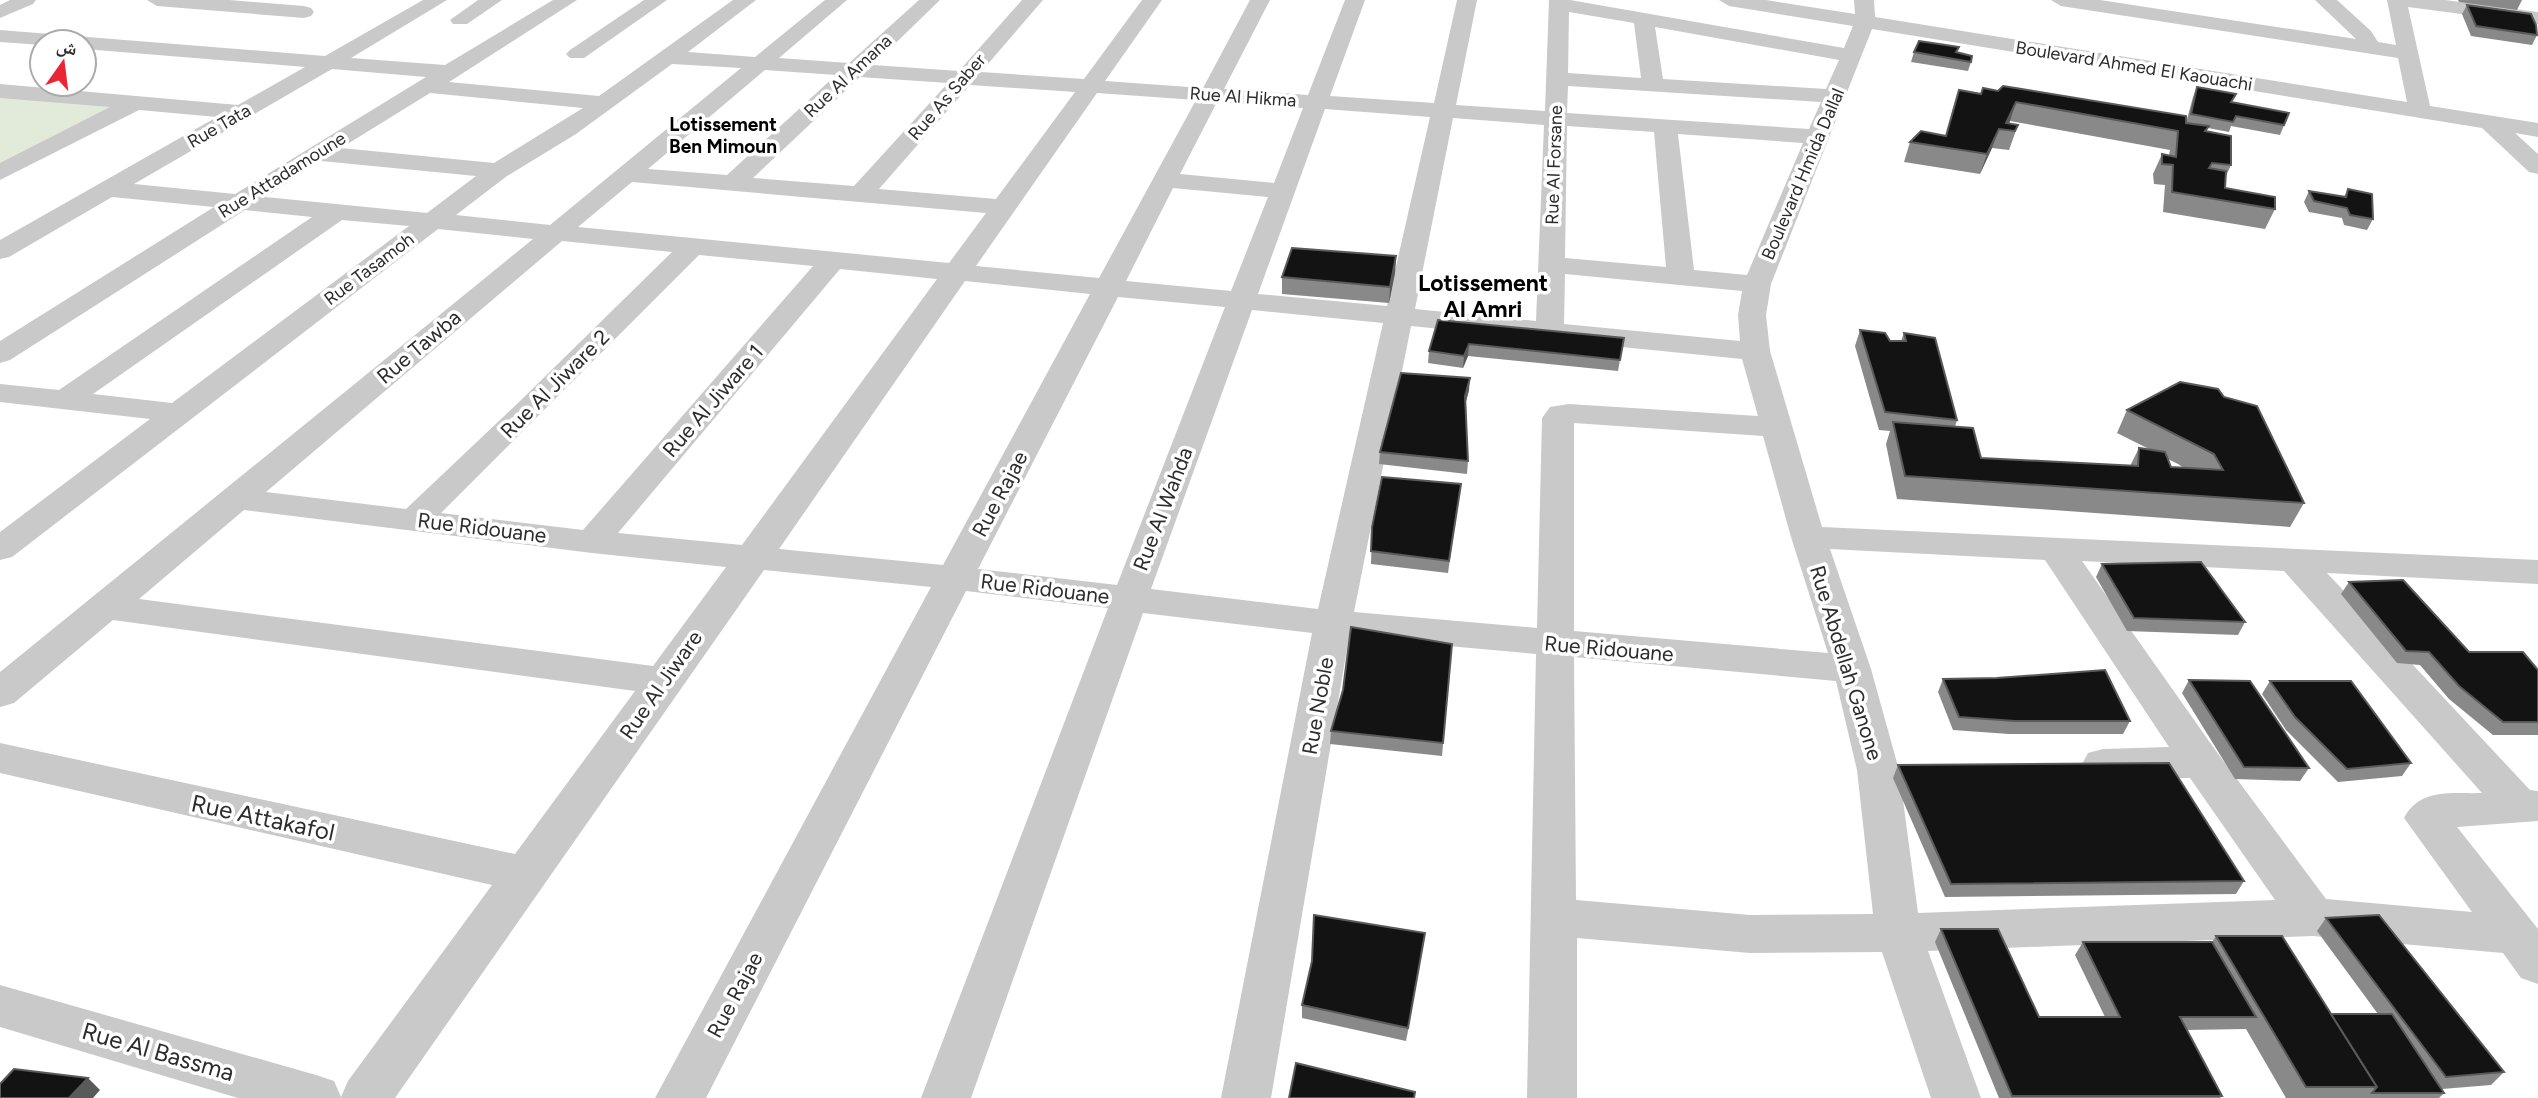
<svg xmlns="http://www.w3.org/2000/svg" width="2538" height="1098" font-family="Figtree,'Noto Naskh Arabic',sans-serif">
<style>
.green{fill:#e2ebd9}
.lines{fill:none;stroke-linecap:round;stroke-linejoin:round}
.minor{fill:#c9c9c9;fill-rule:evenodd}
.wall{fill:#898989;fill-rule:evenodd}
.shaded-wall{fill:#5a5a5a}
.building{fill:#131313;stroke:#5a5a5a;stroke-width:2}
.labels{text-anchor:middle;stroke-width:7;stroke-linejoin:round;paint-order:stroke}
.far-street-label{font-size:18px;fill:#2c2c2c;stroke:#fff}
.far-neighbourhood-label{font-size:19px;font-weight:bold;fill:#000;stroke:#fff}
.street-label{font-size:21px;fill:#2c2c2c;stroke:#fff}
.far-district-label{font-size:23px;font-weight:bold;fill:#000;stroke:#fff}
.near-street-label{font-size:24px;fill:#2c2c2c;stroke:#fff}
</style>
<rect width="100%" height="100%" fill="#fff"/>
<polygon class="green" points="0,96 113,106 0,166"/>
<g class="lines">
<g class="minor">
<polygon points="10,0 36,0 33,4 0,18 0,5"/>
<polygon points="147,0 229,0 304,6 311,8 314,12 311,16 304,18 157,6"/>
<path d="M423 0H447L351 58 445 65 553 0H577L449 82 599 96 733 0H756L688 52 755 57 825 0H847L779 58 849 63 919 0H940L873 65 959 71 1022 0H1043L981 72 1084 79 1142 0H1162L1105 81 1203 88 1250 0H1270L1224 89 1308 95 1345 0H1365L1330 96 1434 103 1457 0H1477L1456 105 1545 111 1549 0H1570L1844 48 1853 26 1729 6 1719 0H1766L1855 14 1854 0H1874L1875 17 2407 102 2398 58 2061 6 2051 0H2100L2356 39 2315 0H2337L2371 31 2378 42 2396 45 2387 0H2445L2538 12V24L2408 7 2430 106 2538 123V137L2515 133 2538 154V174L2529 172 2482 128 1872 29 1771 284 1766 315 1770 351 1822 527 2538 560V584L2327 573 2530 790 2538 791V821L2457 827 2538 929V984L2521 978 2503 953 2313 936 1928 951 1981 1098H1931L1882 952 1750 953 1577 938V1098H1527L1536 654 1349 637 1271 1098H1221L1312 633 1143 613 971 1098H921L1108 608 966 591 706 1098H655L931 587 764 570 395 1098H238L0 1027V985L316 1075 334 1081 341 1097 348 1081 492 885 0 773V743L515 854 635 691 113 620 14 703 0 707V672L533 239 438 229 12 557 0 560V532L150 419 0 402V384L59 390 312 217 245 210 10 360 0 363V341L214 207 112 197 9 257 0 259V240L217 117 139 110 0 180V163L110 107 0 98V84L238 105 305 67 84 49V42H42V45L0 42V30L325 56ZM1569 12 1634 23 1641 78 1568 73ZM1655 27 1839 60 1826 89 1663 79ZM672 64 741 68 550 225 456 215 507 176 576 134ZM332 69 426 77 235 194 134 184ZM765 70 836 75 727 175 648 169ZM860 77 948 83 854 186 753 178ZM970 85 1075 92 996 199 879 189ZM1568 86 1821 102 1809 129 1567 113ZM430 93 583 108 494 163 341 148ZM1097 93 1196 100 1099 278 976 266ZM1217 102 1303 108 1274 183 1180 174ZM1325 109 1430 117 1387 306 1258 294ZM1453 118 1544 125 1536 321 1415 309ZM1567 126 1654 132 1666 267 1565 258ZM1678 134 1803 143 1747 275 1694 270ZM321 161 476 176 427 213 265 197ZM632 182 986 213 949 263 578 227ZM1173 188 1268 197 1231 291 1126 281ZM342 220 409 226 172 403 93 394ZM562 241 672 252 518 403 406 509 266 492ZM699 255 813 266 583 530 441 513ZM840 269 937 279 742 545 618 533ZM1565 274 1742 291 1738 315 1740 341 1564 324ZM965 281 1090 294 943 565 779 549ZM1118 297 1225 307 1117 585 978 569ZM1252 310 1383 323 1318 609 1151 589ZM1411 326 1742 359 1758 416 1569 404 1550 407 1542 418 1537 628 1354 612ZM1574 423 1763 436 1791 537 1828 653 1574 631ZM244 510 592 553 726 567 653 666 139 599ZM1830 549 2045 560 2169 747 2103 749 2088 753 2082 764 2088 775 2103 779 2190 778 2275 900 1918 913 1899 770 1871 669ZM2082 561 2284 571 2482 793C2451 794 2420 788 2404 818L2472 912 2326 899 2216 751ZM1574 657 1836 681 1857 770 1873 914 1750 915 1576 900Z"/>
<polygon points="478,0 502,0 467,24 453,24 450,20"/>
<polygon points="644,0 667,0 584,58 570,58 566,54 570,50"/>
</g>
</g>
<g class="wall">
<polygon points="2458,0 2522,0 2517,10 2459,2"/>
<polygon points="2467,5 2537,35 2532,45 2471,36 2462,14"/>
<polygon points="1914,52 1957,52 1971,62 1968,71 1911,62"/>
<polygon points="2197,87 2232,102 2289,113 2280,135 2231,126 2229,132 2208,128 2207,131 2231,165 2226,176 2225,188 2275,209 2265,229 2163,212 2165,185 2154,184 2153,174 2162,154 2169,155 2170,150 2010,121 2009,123 2018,125 2009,150 1992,148 1980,174 1904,162 1910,142 1946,136 1981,94 2186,123 2193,97"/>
<polygon points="2348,189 2373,219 2367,230 2344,225 2342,218 2309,212 2304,202 2309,191 2344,197"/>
<polygon points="1396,256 1395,273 1389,303 1282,294 1282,277"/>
<polygon points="1438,320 1624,338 1618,371 1468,356 1463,368 1428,363 1429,351"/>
<path d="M1860 330 1890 341H1901L1904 333 1957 420 1955 427 1981 458 2130 466 2139 448 2149 449 2117 433 2127 410 2180 382 2304 503 2290 527 1897 499 1886 444 1890 431 1879 430 1855 346ZM2168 459 2178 464 2184 468 2171 467Z"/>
<polygon points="1469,390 1466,402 1468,461 1467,474 1379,464 1380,452"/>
<polygon points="1461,484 1448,573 1371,564 1372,527"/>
<polygon points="2102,564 2245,622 2238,635 2127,631 2096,577"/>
<polygon points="2349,582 2469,652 2538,670 2538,735 2493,735 2449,699 2420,665 2397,663 2341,594"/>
<polygon points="1452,644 1442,756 1330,744 1331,731"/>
<polygon points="1943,679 2130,721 2123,734 2009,734 1953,730 1938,692"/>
<polygon points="2189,680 2309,768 2300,781 2235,779 2182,693"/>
<polygon points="2270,681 2411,763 2402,776 2338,782 2286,730 2262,694"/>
<polygon points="1898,765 2244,881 2236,894 1945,897 1893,778"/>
<polygon points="2326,918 2504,1072 2491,1085 2442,1089 2444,1093 2439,1098 2286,1098 2246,1029 2186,1030 2222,1096 2220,1098 1999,1098 1935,942 1941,929 2039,1017 2105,1017 2075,955 2083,942 2212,942 2216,936 2331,1014 2378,1014 2317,931"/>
<polygon points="1425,933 1406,1041 1302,1018 1302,1005"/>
</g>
<g class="shaded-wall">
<polygon points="2016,102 2010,121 2006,130 2006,123"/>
<polygon points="1999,129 1992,148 1980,174 1987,154"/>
<polygon points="1396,256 1395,273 1389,303 1390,287"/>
<polygon points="1469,344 1468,356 1463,368 1464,356"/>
<polygon points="1470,378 1469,390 1464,408 1465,396"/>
<polygon points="1425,933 1423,946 1406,1041 1408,1028"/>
<polygon points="88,1078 100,1090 93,1098 69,1098"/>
</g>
<g class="building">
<polygon points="2467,5 2531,14 2536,25 2537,35 2476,26"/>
<polygon points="1919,41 1959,47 1956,52 1972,56 1971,62 1914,52"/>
<polygon points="2003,86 2186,116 2186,123 2209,126 2205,131 2231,136 2231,165 2212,163 2209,168 2226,171 2225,188 2275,197 2275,209 2172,192 2173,165 2162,164 2162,154 2176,157 2178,131 2016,102 2006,123 2018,125 2015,131 1999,129 1987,154 1910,142 1921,131 1946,136 1959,90 1981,94 1983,88 1998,91"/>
<polygon points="2197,87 2236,94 2231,102 2289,113 2284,125 2236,116 2233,122 2191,114"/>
<polygon points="2348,189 2372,194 2373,219 2350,215 2347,208 2314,201 2309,191 2346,197"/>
<polygon points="1292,248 1396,256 1390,287 1282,277"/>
<polygon points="1438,320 1624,338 1620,360 1469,344 1464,356 1429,351"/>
<polygon points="1860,330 1885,333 1890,341 1906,341 1904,333 1935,338 1957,420 1885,412"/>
<polygon points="1401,373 1470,378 1465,396 1468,461 1380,452"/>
<polygon points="2180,382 2218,389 2224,397 2257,406 2304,503 1905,476 1893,422 1973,428 1981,458 2138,466 2139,448 2165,452 2171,467 2223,470 2214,454 2127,410"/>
<polygon points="1382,477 1461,484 1449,561 1371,551 1372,527"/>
<polygon points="2201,562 2245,622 2134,618 2102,564"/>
<polygon points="2403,580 2469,652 2523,652 2538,670 2538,722 2503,722 2459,686 2429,652 2406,651 2349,582"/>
<polygon points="1351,627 1452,644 1443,743 1331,731 1343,690"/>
<polygon points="2105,670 2130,721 2015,721 1959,717 1943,679 1997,678"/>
<polygon points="2189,680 2250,681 2309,768 2244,767"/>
<polygon points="2270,681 2351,681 2411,763 2347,769 2295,717"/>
<polygon points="2169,763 2244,881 1951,884 1898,765"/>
<polygon points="1314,915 1425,933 1408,1028 1302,1005 1312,961"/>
<polygon points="2379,915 2504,1072 2446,1077 2326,918"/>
<polygon points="1941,929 1998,929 2039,1017 2120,1017 2083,942 2212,942 2256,1017 2180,1017 2222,1096 2012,1096"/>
<polygon points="2216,936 2282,936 2377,1087 2306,1087"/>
<polygon points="2331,1014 2392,1014 2444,1093 2372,1093 2377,1087"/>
<polygon points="1296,1063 1415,1092 1414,1098 1289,1098"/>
<polygon points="14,1069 88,1078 69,1098 0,1098 0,1084"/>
</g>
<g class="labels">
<g class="far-street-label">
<text transform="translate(2134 66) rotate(9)" y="6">Boulevard Ahmed El Kaouachi</text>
<text transform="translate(848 76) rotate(-43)" y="6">Rue Al Amana</text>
<text transform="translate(947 97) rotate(-49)" y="6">Rue As Saber</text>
<text transform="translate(1243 97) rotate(4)" y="6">Rue Al Hikma</text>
<text transform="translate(219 126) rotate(-30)" y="6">Rue Tata</text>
<text transform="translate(1554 165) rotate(-88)" y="6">Rue Al Forsane</text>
<text transform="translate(1803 174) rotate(-67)" y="6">Boulevard Hmida Dallal</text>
<text transform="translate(282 175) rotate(-32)" y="6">Rue Attadamoune</text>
<text transform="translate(369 269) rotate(-37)" y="6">Rue Tasamoh</text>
</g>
<g class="far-neighbourhood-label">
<text x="723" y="131">Lotissement<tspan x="723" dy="22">Ben Mimoun</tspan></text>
</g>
<g class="street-label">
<text transform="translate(419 347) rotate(-40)" y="7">Rue Tawba</text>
<text transform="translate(555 384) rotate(-45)" y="7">Rue Al Jiware 2</text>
<text transform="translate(713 401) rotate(-49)" y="7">Rue Al Jiware 1</text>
<text transform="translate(1000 494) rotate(-62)" y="7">Rue Rajae</text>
<text transform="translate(1163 509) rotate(-69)" y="7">Rue Al Wahda</text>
<text transform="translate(482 528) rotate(7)" y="7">Rue Ridouane</text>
<text transform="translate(1045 589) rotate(7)" y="7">Rue Ridouane</text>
<text transform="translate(1609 649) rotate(5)" y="7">Rue Ridouane</text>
<text transform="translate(1846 663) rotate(73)" y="7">Rue Abdellah Ganone</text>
<text transform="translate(661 685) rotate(-55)" y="7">Rue Al Jiware</text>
<text transform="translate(1318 706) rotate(-80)" y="7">Rue Noble</text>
<text transform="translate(735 995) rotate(-62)" y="7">Rue Rajae</text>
</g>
<g class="far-district-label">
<text x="1483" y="291">Lotissement<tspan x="1483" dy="26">Al Amri</tspan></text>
</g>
<g class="near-street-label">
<text transform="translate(263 818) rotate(12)" y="8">Rue Attakafol</text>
<text transform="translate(158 1052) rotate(16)" y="8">Rue Al Bassma</text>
</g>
</g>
<g transform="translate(63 63) rotate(14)"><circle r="33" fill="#ffffff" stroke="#ababab" stroke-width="2"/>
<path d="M0-5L12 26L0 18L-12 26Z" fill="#eb2634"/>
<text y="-10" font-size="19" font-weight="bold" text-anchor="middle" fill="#2c2c2c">ش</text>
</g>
</svg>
